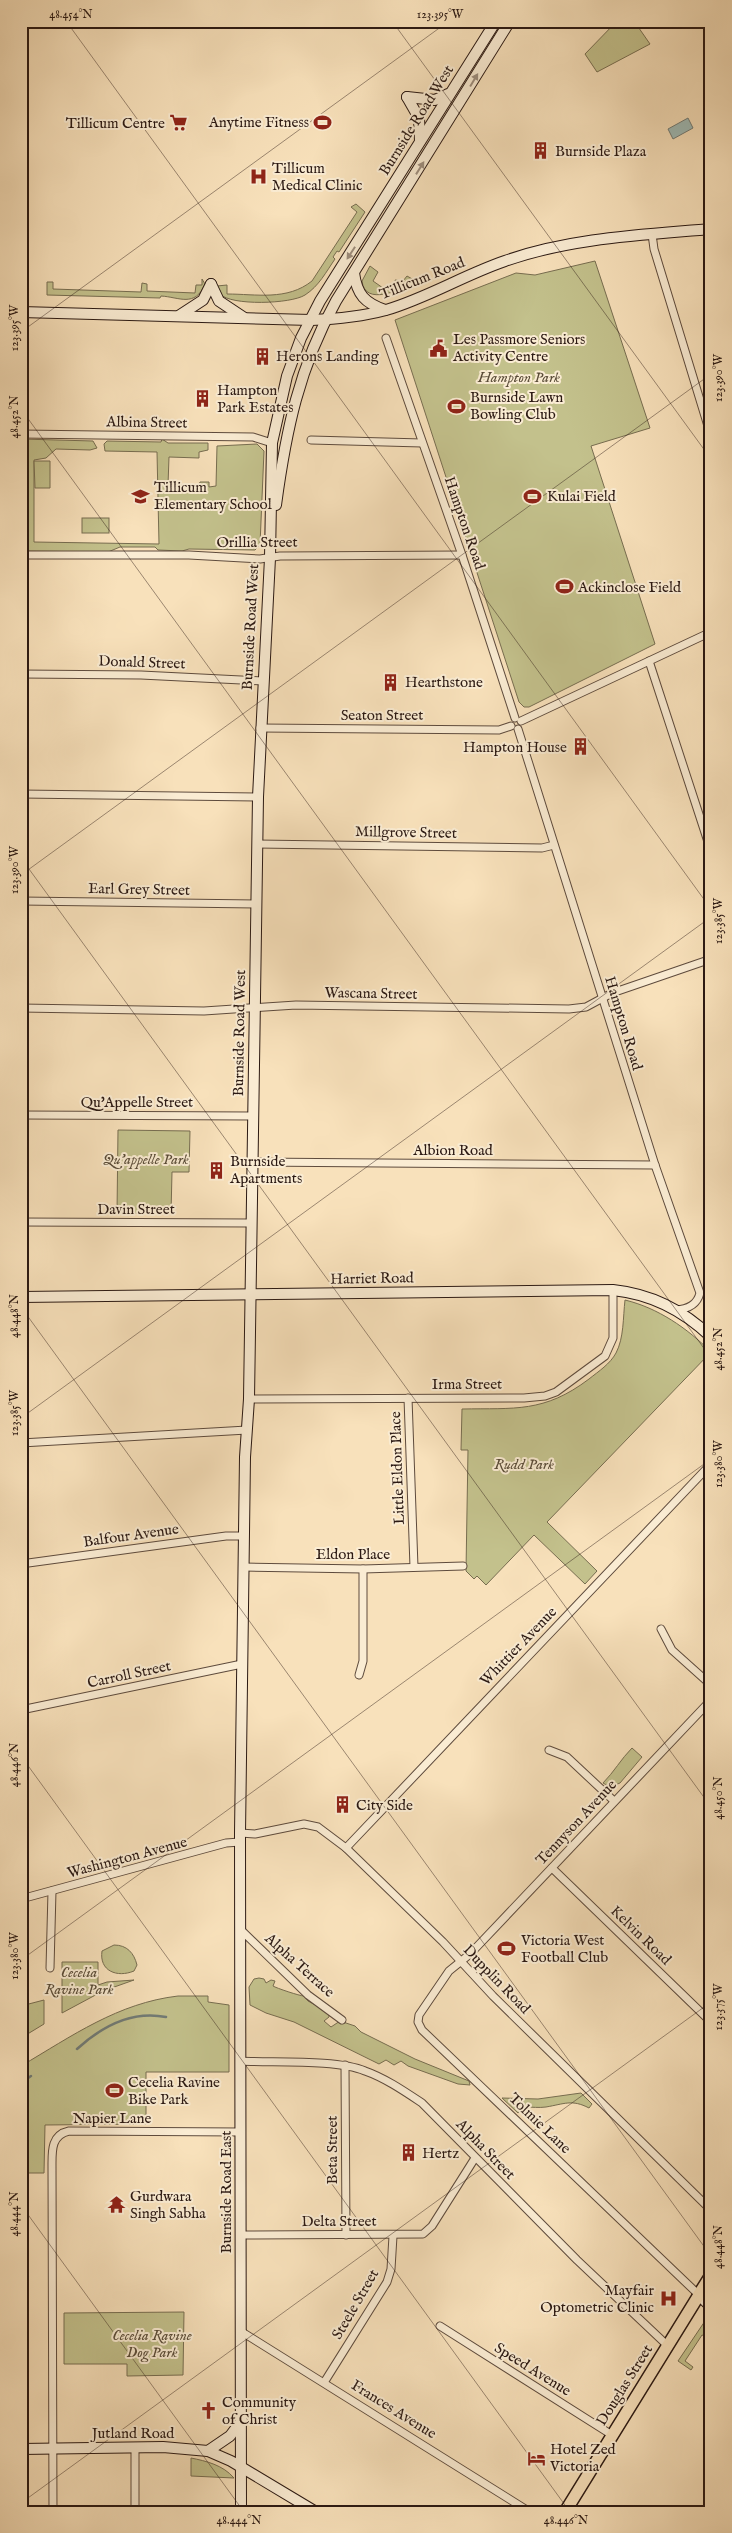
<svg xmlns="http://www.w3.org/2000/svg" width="732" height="2533" font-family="'IM FELL English',serif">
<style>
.green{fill:#c3c18c;stroke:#776d50}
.water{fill:#9fbcb8;stroke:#717b76}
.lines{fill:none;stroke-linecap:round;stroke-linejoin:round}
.stream{stroke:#717b76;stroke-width:2.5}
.street-casing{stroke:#5e4b3d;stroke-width:9}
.secondary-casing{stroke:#2b1913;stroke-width:12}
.primary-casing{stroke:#2b1913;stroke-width:14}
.highway-casing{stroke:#2b1913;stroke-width:15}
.street{stroke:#faecd3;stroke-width:7}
.secondary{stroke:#faecd3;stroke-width:10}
.primary{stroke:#f8e1bb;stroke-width:11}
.highway{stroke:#f8e1bb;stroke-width:12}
.oneway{fill:#9d8d7d}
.ticks{fill:none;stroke:#2b1913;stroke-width:1;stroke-opacity:0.45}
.labels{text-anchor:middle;stroke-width:4;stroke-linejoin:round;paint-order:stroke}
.street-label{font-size:15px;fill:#2b1913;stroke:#faecd3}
.poi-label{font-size:15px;fill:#2b1913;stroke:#faecd3;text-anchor:start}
.park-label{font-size:15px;font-style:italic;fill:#594b37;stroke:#faecd3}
.neatline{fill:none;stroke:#2b1913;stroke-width:2}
.ticks-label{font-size:12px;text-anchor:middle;fill:#2b1913}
</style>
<rect width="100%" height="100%" fill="#f8e1bb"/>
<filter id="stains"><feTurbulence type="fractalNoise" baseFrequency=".004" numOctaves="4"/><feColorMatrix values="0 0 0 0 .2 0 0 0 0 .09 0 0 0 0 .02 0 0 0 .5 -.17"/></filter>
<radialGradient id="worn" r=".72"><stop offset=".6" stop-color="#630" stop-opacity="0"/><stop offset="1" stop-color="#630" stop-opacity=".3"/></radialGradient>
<g class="green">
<polygon points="617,21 634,21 650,44 597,72 585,54"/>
<path d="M356 204 365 212 339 252 337 251 333 257 335 259C326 272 319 286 305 295 291 304 231 306 220 294L217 286 227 285V294C256 294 287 301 312 281L357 212 351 207Z"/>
<polygon points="595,261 650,428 591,446 655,644 529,707 524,707 519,702 395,320 516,273 535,275"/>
<path d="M370 266 378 272 373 281 383 288 396 284 395 280 403 281 407 276 414 280 415 284C400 289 365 307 362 281Z"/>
<path d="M202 279 205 284C195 308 179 297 161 296L160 298 47 295V282H53V289L141 292 142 283 147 284V291L195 293 196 285H202Z"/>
<polygon points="21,439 93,441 97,448 90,450 56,449 46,458 34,460 34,542 159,544 157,452 105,451 104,444 107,441 161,442 162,439 168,443 208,443 208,450 199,452 199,458 169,457 168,485 199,485 200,482 209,482 209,487 216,486 217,446 257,444 264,451 260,545 255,550 189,549 182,551 158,550 155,547 120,547 108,552 21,551"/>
<polygon points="34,461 50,461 50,488 35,488"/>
<rect x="82" y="518" width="27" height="15"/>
<polygon points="118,1130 190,1131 189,1172 172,1172 171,1214 117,1213"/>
<path d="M625 1300C658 1308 687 1328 711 1352L547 1522 597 1571 585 1584 534 1535 486 1585 477 1576 474 1579 466 1571 468 1450H461L462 1409C515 1408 544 1413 589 1379 599 1371 610 1364 616 1353 624 1338 623 1317 625 1300Z"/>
<path d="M632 1748 642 1757 620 1783 610 1787 603 1783C614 1772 621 1759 632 1748Z"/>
<path d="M114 1945C127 1945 134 1953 137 1965L134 1971C117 1978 99 1971 102 1951Z"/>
<polygon points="62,1962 98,1962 98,1985 107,1982 134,1980 103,1991 62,2013"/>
<path d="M259 1978 264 1979 266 1983 271 1980 275 1981 273 1986C276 1988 300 1996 304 1996L308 2001 329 2012V2017L324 2021 331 2027 340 2021 355 2026 361 2032 415 2059 469 2081 470 2085 458 2084 408 2066 401 2061 394 2065 386 2060 379 2064 294 2022 266 2013 250 2005 249 1987 254 1979Z"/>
<path d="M178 1996H208V2002L229 2005V2072H146V2124L45 2125 44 2173H21V2066C72 2036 118 2003 178 1996Z"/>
<polygon points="44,2000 44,2024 21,2038 21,2006"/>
<path d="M581 2093 592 2104 589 2108C572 2099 564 2104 546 2107 539 2108 532 2107 525 2107L518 2113 502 2098 538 2099Z"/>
<polygon points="184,2312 183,2375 127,2376 127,2364 64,2364 64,2313"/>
<polygon points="705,2321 711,2323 711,2331 705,2336 702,2335 685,2361 693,2367 691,2370 678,2361"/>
<path d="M191 2458C206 2461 223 2465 234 2478L191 2476Z"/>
</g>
<polygon class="water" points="688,118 693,128 673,139 668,129"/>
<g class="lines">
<g class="stream">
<path d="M77 2049C101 2027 131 2010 166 2017"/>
<polyline points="21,2083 31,2076"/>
</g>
<defs>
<g id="street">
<polyline points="652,234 654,249 711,436"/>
<polyline points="386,338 462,555 515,718"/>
<polyline points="21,434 253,437 272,443"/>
<polyline points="311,440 422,443"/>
<polyline points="21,555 189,555 260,559 280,556 462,555"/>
<polyline points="649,661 711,851"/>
<polyline points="21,674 141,675 262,681"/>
<polyline points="521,721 711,632"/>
<polyline points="260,728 499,730 511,726"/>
<path d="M518 729 655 1165 700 1293C697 1305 688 1309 676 1310"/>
<polyline points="21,794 258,797"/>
<polyline points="257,844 542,848 554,845"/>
<polyline points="21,901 256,904"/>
<polyline points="21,1008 204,1011 296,1005 569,1009 586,1007 612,993 711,959"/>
<polyline points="21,1115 252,1116"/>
<polyline points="251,1162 655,1165"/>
<polyline points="21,1222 250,1223"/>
<polyline points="704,1330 711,1324"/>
<polyline points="408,1398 414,1567"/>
<polyline points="249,1399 524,1398 545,1396 556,1392 605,1356 613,1338 613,1290"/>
<polyline points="21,1443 247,1430"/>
<polyline points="21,1564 226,1536 244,1536"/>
<polyline points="243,1567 363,1569 463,1566"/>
<polyline points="661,1629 672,1650 711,1685"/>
<polyline points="359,1675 363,1661 363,1569"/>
<polyline points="21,1710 242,1664"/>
<polyline points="549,1750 567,1757 614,1801"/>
<polyline points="240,1833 255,1834 304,1824 318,1827 346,1848 443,1942 493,1996 711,2210"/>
<polyline points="346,1848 711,1464"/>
<polyline points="552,1868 711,2022"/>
<polyline points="21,1899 226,1843 240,1842"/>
<polyline points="240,1929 308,1995 342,2020"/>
<polyline points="50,1968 52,1891"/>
<path d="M240 2061C272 2063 337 2059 365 2071 385 2078 404 2091 422 2103L577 2260 668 2346"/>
<polyline points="345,2065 346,2235"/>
<polyline points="241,2235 423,2234 432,2226 475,2158"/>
<polyline points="699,2295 422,2030 418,2022 419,2015 449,1971 470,1954 711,1700"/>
<polyline points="440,2326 612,2435"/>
<polyline points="242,2332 530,2512"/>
<polyline points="325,2381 387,2282 391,2269 393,2236"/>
<polyline points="135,2447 135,2512"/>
<path d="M53 2512 52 2166C52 2151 51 2135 69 2131L241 2132"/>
</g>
<g id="secondary">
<polyline points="407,97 419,118 420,141"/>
<polyline points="407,97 435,100 448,94"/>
<path d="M354 273C357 295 365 303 385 310"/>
<polyline points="211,284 219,301 243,317"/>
<path d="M21 312 311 320C337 319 360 317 386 310 427 298 464 275 505 261 570 238 642 235 711 229"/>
<polyline points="180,315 203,300 211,284"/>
<path d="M276 505C286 431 299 367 336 301L510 21"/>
<path d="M21 1297 613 1290C651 1294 683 1310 711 1337"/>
<polyline points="699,2295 711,2307"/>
<polyline points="21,2449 163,2447 208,2451 231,2461 316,2512"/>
<polyline points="208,2451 230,2436 242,2420"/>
<polyline points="241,2512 240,1833 245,1457 249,1399 258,797 270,558 272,443 287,376 301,338 320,301 496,21"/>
</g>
<polyline id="primary" points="565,2512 699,2295"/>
<polyline id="highway" points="699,2295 711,2276"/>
</defs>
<use href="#street" class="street-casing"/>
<use href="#secondary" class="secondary-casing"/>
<use href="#primary" class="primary-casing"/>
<use href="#highway" class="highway-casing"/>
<use href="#street" class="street"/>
<use href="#secondary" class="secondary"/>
<use href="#primary" class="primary"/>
<use href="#highway" class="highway"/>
</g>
<defs><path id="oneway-solid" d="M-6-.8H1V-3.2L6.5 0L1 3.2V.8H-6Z" transform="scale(1.25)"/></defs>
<g class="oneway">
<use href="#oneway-solid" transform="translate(474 80) rotate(-59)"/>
<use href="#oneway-solid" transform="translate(420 168) rotate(-58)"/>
<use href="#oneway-solid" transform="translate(351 253) rotate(123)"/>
</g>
<path class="ticks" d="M66 21 711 909M392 21 711 459M21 332 449 21M21 409 711 1358M21 858 711 1807M21 875 711 374M21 1307 711 2256M21 1418 711 917M21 1756 570 2512M21 1960 711 1459M21 2205 244 2512M21 2503 711 2002"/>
<defs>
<symbol id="stadium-bare" viewBox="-9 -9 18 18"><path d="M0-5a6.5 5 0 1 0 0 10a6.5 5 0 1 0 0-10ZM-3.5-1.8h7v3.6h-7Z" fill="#8f2418" stroke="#faecd3" stroke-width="2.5" paint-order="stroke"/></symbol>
<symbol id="supermarket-bare" viewBox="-9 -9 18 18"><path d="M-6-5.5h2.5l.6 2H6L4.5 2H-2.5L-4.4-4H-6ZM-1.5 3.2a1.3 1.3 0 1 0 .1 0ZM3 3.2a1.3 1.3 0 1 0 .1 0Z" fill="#8f2418" stroke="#faecd3" stroke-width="2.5" paint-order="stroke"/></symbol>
<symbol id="building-bare" viewBox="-9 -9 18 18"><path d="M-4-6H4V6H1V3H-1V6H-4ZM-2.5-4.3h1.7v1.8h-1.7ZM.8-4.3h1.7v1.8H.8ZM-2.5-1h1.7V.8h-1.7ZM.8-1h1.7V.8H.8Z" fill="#8f2418" stroke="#faecd3" stroke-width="2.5" paint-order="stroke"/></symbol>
<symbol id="hospital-bare" viewBox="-9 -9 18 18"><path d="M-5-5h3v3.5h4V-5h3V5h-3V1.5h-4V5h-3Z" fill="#8f2418" stroke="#faecd3" stroke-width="2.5" paint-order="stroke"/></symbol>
<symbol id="civic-bare" viewBox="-9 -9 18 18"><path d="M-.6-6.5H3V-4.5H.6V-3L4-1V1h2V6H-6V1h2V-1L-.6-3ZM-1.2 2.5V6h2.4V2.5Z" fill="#8f2418" stroke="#faecd3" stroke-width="2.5" paint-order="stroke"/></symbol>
<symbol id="school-bare" viewBox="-9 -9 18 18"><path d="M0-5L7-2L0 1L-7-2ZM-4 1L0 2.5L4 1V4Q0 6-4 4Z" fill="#8f2418" stroke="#faecd3" stroke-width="2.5" paint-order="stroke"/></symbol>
<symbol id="temple-bare" viewBox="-9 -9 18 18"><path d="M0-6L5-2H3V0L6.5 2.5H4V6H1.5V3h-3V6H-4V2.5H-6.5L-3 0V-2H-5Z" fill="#8f2418" stroke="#faecd3" stroke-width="2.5" paint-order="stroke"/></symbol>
<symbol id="church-bare" viewBox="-9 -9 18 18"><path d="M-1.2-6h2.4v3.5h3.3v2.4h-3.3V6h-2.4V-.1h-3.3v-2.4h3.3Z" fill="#8f2418" stroke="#faecd3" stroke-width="2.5" paint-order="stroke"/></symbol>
<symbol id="hotel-bare" viewBox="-9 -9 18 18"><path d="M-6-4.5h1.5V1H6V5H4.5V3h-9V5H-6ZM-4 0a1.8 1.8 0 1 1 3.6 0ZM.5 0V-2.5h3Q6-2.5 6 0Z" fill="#8f2418" stroke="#faecd3" stroke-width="2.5" paint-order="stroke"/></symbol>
</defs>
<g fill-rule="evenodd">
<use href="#stadium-bare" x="310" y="110" width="25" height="25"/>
<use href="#supermarket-bare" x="166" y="110" width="25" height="25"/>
<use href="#building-bare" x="528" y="138" width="25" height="25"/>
<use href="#hospital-bare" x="246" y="164" width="25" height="25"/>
<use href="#civic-bare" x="426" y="336" width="25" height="25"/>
<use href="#building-bare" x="250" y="344" width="25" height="25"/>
<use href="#building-bare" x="190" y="386" width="25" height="25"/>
<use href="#stadium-bare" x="444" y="394" width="25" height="25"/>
<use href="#school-bare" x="128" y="484" width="25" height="25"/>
<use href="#stadium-bare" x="520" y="484" width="25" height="25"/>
<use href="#stadium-bare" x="552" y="574" width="25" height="25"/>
<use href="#building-bare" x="378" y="670" width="25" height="25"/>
<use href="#building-bare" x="568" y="734" width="25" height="25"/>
<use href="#building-bare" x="204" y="1158" width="25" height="25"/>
<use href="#building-bare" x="330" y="1792" width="25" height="25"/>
<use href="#stadium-bare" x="494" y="1936" width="25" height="25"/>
<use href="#stadium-bare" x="102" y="2078" width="25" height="25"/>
<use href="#building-bare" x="396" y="2140" width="25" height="25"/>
<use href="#temple-bare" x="104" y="2192" width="25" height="25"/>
<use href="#hospital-bare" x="656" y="2286" width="25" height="25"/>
<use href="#church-bare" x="196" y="2398" width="25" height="25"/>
<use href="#hotel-bare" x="524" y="2446" width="25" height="25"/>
</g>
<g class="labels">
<g class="street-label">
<text transform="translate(416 120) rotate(-58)" y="5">Burnside Road West</text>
<text transform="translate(422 278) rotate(-22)" y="5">Tillicum Road</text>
<text transform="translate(147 422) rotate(1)" y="5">Albina Street</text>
<text transform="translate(465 523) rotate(71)" y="5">Hampton Road</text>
<text x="257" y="547">Orillia Street</text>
<text transform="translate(250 627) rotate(-87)" y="5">Burnside Road West</text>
<text transform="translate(142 662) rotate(2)" y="5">Donald Street</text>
<text x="382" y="720">Seaton Street</text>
<text transform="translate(406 832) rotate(1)" y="5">Millgrove Street</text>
<text transform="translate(139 889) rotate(1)" y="5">Earl Grey Street</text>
<text transform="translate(371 993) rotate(1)" y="5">Wascana Street</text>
<text transform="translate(624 1023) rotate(73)" y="5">Hampton Road</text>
<text transform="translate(239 1033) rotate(-89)" y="5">Burnside Road West</text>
<text x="137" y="1107">Qu'Appelle Street</text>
<text x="453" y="1155">Albion Road</text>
<text x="136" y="1214">Davin Street</text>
<text transform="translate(372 1278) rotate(-1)" y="5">Harriet Road</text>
<text x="467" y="1389">Irma Street</text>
<text transform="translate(397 1468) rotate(-92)" y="5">Little Eldon Place</text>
<text transform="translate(131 1535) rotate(-8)" y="5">Balfour Avenue</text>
<text x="353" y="1559">Eldon Place</text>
<text transform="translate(518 1646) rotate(-46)" y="5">Whittier Avenue</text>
<text transform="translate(129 1674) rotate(-12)" y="5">Carroll Street</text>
<text transform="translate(576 1822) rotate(-47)" y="5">Tennyson Avenue</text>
<text transform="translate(127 1857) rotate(-15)" y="5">Washington Avenue</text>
<text transform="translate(641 1935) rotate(44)" y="5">Kelvin Road</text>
<text transform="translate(300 1965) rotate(42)" y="5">Alpha Terrace</text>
<text transform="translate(497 1979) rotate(46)" y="5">Dupplin Road</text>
<text x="112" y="2123">Napier Lane</text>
<text transform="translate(540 2123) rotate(44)" y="5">Tolmie Lane</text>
<text transform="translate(486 2149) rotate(46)" y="5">Alpha Street</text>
<text transform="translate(332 2150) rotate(-90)" y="5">Beta Street</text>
<text transform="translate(226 2192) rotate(-90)" y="5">Burnside Road East</text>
<text x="339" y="2226">Delta Street</text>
<text transform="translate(355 2304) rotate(-60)" y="5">Steele Street</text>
<text transform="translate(533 2369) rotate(32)" y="5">Speed Avenue</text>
<text transform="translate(624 2385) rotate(-58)" y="5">Douglas Street</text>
<text transform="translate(394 2409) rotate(32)" y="5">Frances Avenue</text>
<text x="133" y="2438">Jutland Road</text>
</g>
<g class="poi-label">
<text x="309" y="127" text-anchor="end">Anytime Fitness</text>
<text x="165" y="128" text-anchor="end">Tillicum Centre</text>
<text x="555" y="156">Burnside Plaza</text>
<text x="272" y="173">Tillicum<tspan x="272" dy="17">Medical Clinic</tspan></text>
<text x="453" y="344">Les Passmore Seniors<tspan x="453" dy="17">Activity Centre</tspan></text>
<text x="276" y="361">Herons Landing</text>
<text x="217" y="395">Hampton<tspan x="217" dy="17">Park Estates</tspan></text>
<text x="470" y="402">Burnside Lawn<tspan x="470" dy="17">Bowling Club</tspan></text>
<text x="154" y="492">Tillicum<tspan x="154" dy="17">Elementary School</tspan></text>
<text x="547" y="501">Kulai Field</text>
<text x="578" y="592">Ackinclose Field</text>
<text x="405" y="687">Hearthstone</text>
<text x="567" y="752" text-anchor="end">Hampton House</text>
<text x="230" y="1166">Burnside<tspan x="230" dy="17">Apartments</tspan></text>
<text x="356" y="1810">City Side</text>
<text x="521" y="1945">Victoria West<tspan x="521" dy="17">Football Club</tspan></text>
<text x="128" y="2087">Cecelia Ravine<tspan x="128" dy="17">Bike Park</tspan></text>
<text x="422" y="2158">Hertz</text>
<text x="130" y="2201">Gurdwara<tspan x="130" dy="17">Singh Sabha</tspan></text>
<text x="654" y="2295" text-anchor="end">Mayfair<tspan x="654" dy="17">Optometric Clinic</tspan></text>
<text x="222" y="2407">Community<tspan x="222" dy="17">of Christ</tspan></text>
<text x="550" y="2454">Hotel Zed<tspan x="550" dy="17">Victoria</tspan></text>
</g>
<g class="park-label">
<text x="519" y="382">Hampton Park</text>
<text x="146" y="1164">Qu'appelle Park</text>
<text x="524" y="1469">Rudd Park</text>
<text x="79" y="1977">Cecelia<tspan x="79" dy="17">Ravine Park</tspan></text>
<text x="152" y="2340">Cecelia Ravine<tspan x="152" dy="17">Dog Park</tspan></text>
</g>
</g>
<rect width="732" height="2533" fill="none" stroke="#f8e1bb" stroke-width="55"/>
<rect x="28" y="28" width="676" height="2478" class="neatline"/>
<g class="ticks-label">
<text x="71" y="18">48.454°N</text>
<text x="440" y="18">123.395°W</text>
<text transform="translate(14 328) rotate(-90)" y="4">123.395°W</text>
<text transform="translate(718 378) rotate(-90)" y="4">123.390°W</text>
<text transform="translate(14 417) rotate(-90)" y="4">48.452°N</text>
<text transform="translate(14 870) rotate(-90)" y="4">123.390°W</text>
<text transform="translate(718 921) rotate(-90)" y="4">123.385°W</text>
<text transform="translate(14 1316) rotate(-90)" y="4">48.448°N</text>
<text transform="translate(718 1349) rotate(-90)" y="4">48.452°N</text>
<text transform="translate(14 1413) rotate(-90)" y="4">123.385°W</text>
<text transform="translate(718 1464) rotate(-90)" y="4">123.380°W</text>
<text transform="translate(14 1765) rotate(-90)" y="4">48.446°N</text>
<text transform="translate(718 1798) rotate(-90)" y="4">48.450°N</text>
<text transform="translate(14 1956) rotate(-90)" y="4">123.380°W</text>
<text transform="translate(718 2007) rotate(-90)" y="4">123.375°W</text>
<text transform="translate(14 2214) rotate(-90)" y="4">48.444°N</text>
<text transform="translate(718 2247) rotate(-90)" y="4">48.448°N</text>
<text x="239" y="2524">48.444°N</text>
<text x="566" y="2524">48.446°N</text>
</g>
<rect width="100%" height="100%" filter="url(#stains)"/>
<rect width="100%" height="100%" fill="url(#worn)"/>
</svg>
